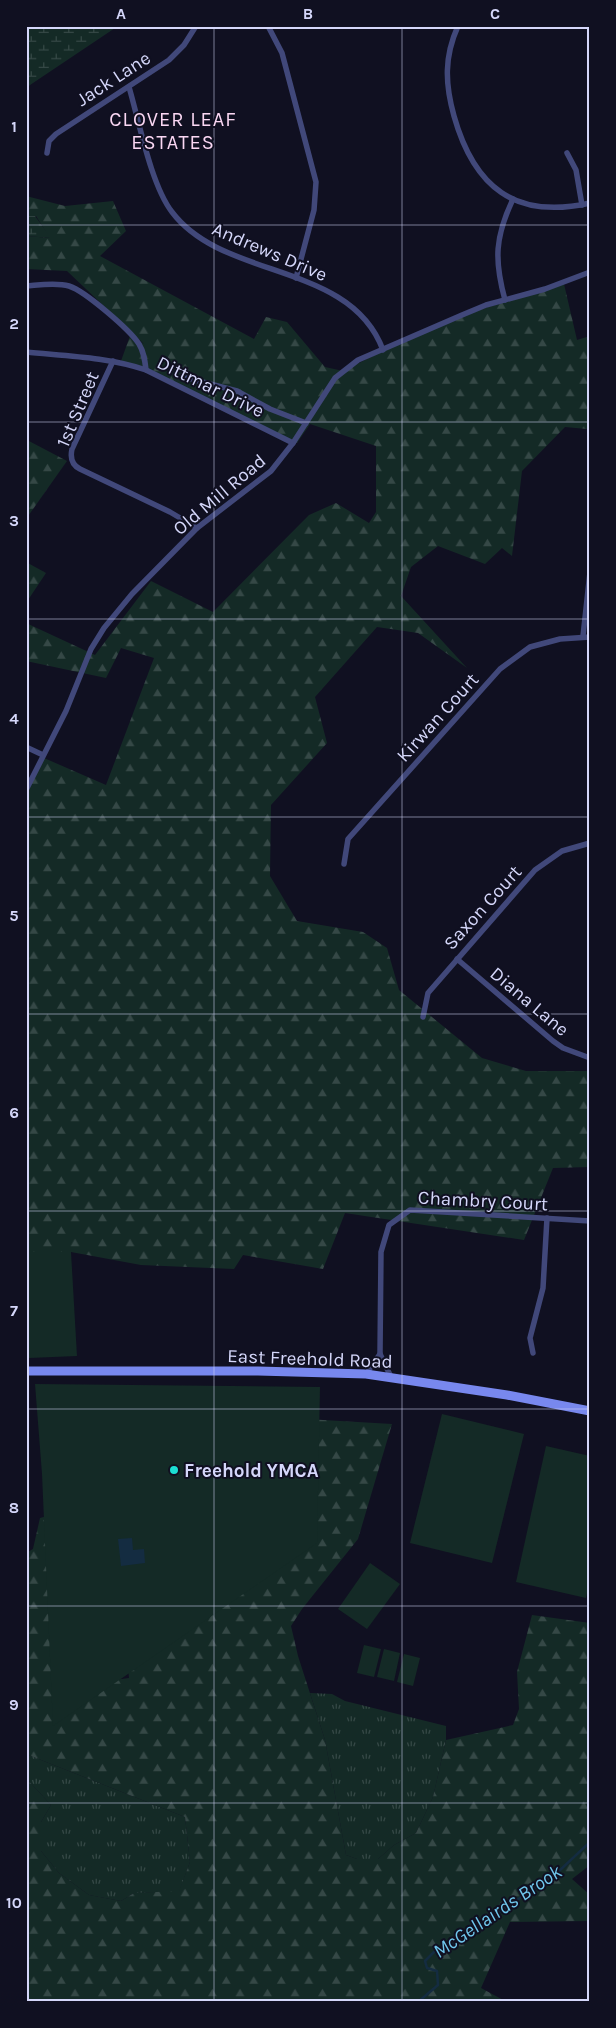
<svg xmlns="http://www.w3.org/2000/svg" width="616" height="2028" font-family="Karla,sans-serif">
<style>
.grass{fill:url(#grass-tufts)}
.forest{fill:url(#forest-firs)}
.wetland{fill:url(#wetland-marsh)}
.green{fill:#142a26}
.water{fill:#142c41}
.lines{fill:none;stroke-linecap:round;stroke-linejoin:round}
.stream{stroke:#142c41;stroke-width:2.5}
.minor{stroke:#41487a;stroke-width:5.5}
.secondary{stroke:#7888ee;stroke-width:9}
.grid{fill:none;stroke:#d5d7fa;stroke-width:1;stroke-opacity:0.55}
.poi-dot{fill:#1cdfd3;stroke:#101021;stroke-width:2}
.labels{text-anchor:middle;stroke-width:4;stroke-linejoin:round;paint-order:stroke}
.street-label{font-size:19px;fill:#d5d7fa;stroke:#101021}
.poi-label{font-size:19px;font-weight:bold;fill:#d5d7fa;stroke:#101021;text-anchor:start}
.neighbourhood-label{font-size:20px;letter-spacing:1px;fill:#fad7f3;stroke:#101021}
.water-label{font-size:20px;font-style:italic;fill:#70c7ed;stroke:#101021}
.neatline{fill:none;stroke:#d5d7fa;stroke-width:2}
.grid-label{font-size:16px;text-anchor:middle;font-weight:bold;fill:#d5d7fa}
</style>
<defs>
<pattern id="grass-tufts" width="24" height="20" patternUnits="userSpaceOnUse" patternTransform="scale(1.25)"><rect width="24" height="20" fill="#142a26"/><path d="M3 7l-1-3M5 7V3M7 7l1-3M15 17l-1-3M17 17v-4M19 17l1-3" fill="none" stroke="#354846"/></pattern>
<pattern id="forest-firs" width="22" height="20" patternUnits="userSpaceOnUse" patternTransform="scale(1.25)"><rect width="22" height="20" fill="#142a26"/><path d="M5 1l3.5 6h-7zM16 11l3.5 6h-7z" fill="#354846"/></pattern>
<pattern id="wetland-marsh" width="20" height="14" patternUnits="userSpaceOnUse" patternTransform="scale(1.25)"><rect width="20" height="14" fill="#142a26"/><path d="M1 5h8M5 5V1M11 12h8M15 12V8" fill="none" stroke="#354846"/></pattern>
</defs>
<rect width="100%" height="100%" fill="#101021"/>
<g class="grass">
<polygon points="310,1693 332,1694 345,1701 446,1726 446,1740 433,1797 416,1833 394,1845 378,1859 357,1859 346,1855 325,1740"/>
<polygon points="26,1754 185,1817 190,1862 179,1892 134,1893 121,1901 89,1895 59,1873 41,1851 41,1822 51,1805 26,1778"/>
</g>
<g class="forest">
<polygon points="26,196 65,206 113,201 126,231 100,256 254,339 266,317 287,322 325,367 343,371 443,321 564,284 577,340 590,336 590,405 587,429 565,427 522,471 512,556 502,548 485,564 438,546 411,567 401,596 467,668 418,633 377,627 315,697 327,743 271,805 270,876 297,921 363,932 387,948 399,990 482,1058 526,1071 590,1071 590,1167 553,1168 524,1240 345,1213 323,1269 243,1255 234,1269 141,1265 71,1252 26,1252 26,791 44,758 106,785 154,658 121,648 106,678 26,661 26,623 95,655 151,581 213,612 309,515 336,503 369,523 376,512 376,446 310,424 297,443 121,361 130,336 144,344 67,271 26,269 26,236 50,238 36,216 26,216"/>
<polygon points="27,440 67,461 26,519"/>
<polygon points="26,562 46,573 26,603"/>
<polygon points="306,1419 392,1424 358,1539 302,1609 291,1626 298,1656 325,1740 346,1855 357,1859 378,1859 394,1845 416,1833 433,1797 446,1740 513,1725 519,1709 517,1672 532,1615 590,1623 590,1865 572,1879 590,1895 590,1921 510,1922 481,1988 507,2002 26,2002 26,1778 51,1805 41,1822 41,1851 59,1873 89,1895 121,1901 134,1893 179,1891 190,1862 185,1817 26,1754 26,1553 33,1549 40,1518 51,1515 100,1682 129,1678 121,1584"/>
</g>
<g class="wetland">
<polygon points="26,26 118,26 30,85 26,89"/>
<polygon points="26,216 35,216 51,238 26,236"/>
</g>
<g class="green">
<polygon points="26,1252 71,1252 77,1356 29,1358 26,1344"/>
<polygon points="35,1384 320,1387 317,1543 53,1726 42,1474"/>
<polygon points="442,1414 524,1434 492,1563 410,1543"/>
<polygon points="546,1446 590,1456 590,1580 586,1598 516,1582"/>
<polygon points="370,1563 400,1584 367,1629 338,1609"/>
<polygon points="364,1645 381,1649 374,1677 357,1673"/>
<polygon points="384,1649 400,1653 394,1681 377,1677"/>
<polygon points="404,1654 420,1658 413,1686 397,1682"/>
</g>
<polygon class="water" points="132,1538 133,1550 144,1549 145,1563 121,1566 118,1539"/>
<g class="lines">
<polyline class="stream" points="418,2002 438,1985 437,1971 427,1968 425,1961 434,1952 442,1952 559,1871 590,1842"/>
<g class="minor">
<polyline points="268,26 282,53 316,182 314,210 296,278"/>
<path d="M458 26C444 57 445 84 454 116 474 187 515 220 590 203"/>
<path d="M129 87C139 121 151 185 172 212 224 281 350 261 383 350"/>
<polyline points="47,153 49,141 56,134 169,60 184,45 196,26"/>
<polyline points="567,153 576,170 582,205"/>
<path d="M26 286C39 285 56 282 69 286 85 291 130 330 139 344 144 352 145 361 146 370"/>
<path d="M505 300C494 260 495 237 513 199"/>
<path d="M26 352C66 356 108 357 146 370L293 443"/>
<path d="M113 361 72 449C70 458 72 465 80 469L170 512 197 528"/>
<polyline points="187,378 237,391 270,409 306,423"/>
<polyline points="583,636 590,572"/>
<polyline points="26,747 43,755"/>
<polyline points="26,790 66,711 91,649 104,628 132,594 197,528 271,471 293,443 335,378 358,360 462,315 486,305 545,289 590,272"/>
<polyline points="344,864 348,839 500,669 530,647 560,639 590,637"/>
<polyline points="457,959 553,1041 563,1048 590,1058"/>
<polyline points="423,1017 428,993 535,870 562,851 590,843"/>
<polyline points="533,1353 530,1338 543,1288 547,1218"/>
<polyline points="366,1374 380,1354"/>
<polyline points="391,1377 380,1354 381,1252 389,1225 410,1210 590,1221"/>
</g>
<polyline class="secondary" points="26,1371 258,1371 366,1374 507,1395 590,1411"/>
</g>
<path class="grid" d="M214 26V2002M402 26V2002M26 225H590M26 422H590M26 619H590M26 817H590M26 1014H590M26 1211H590M26 1409H590M26 1606H590M26 1803H590"/>
<circle class="poi-dot" cx="174" cy="1470" r="5"/>
<g class="labels">
<g class="street-label">
<text transform="translate(113 78) rotate(-33)" y="7">Jack Lane</text>
<text transform="translate(270 251) rotate(23)" y="7">Andrews Drive</text>
<text transform="translate(211 386) rotate(26)" y="7">Dittmar Drive</text>
<text transform="translate(77 409) rotate(-67)" y="7">1st Street</text>
<text transform="translate(219 494) rotate(-40)" y="7">Old Mill Road</text>
<text transform="translate(437 717) rotate(-48)" y="7">Kirwan Court</text>
<text transform="translate(482 907) rotate(-48)" y="7">Saxon Court</text>
<text transform="translate(530 1001) rotate(40)" y="7">Diana Lane</text>
<text transform="translate(483 1200) rotate(3)" y="7">Chambry Court</text>
<text transform="translate(310 1358) rotate(2)" y="7">East Freehold Road</text>
</g>
<g class="poi-label">
<text x="184" y="1477">Freehold YMCA</text>
</g>
<g class="neighbourhood-label">
<text x="173" y="126">CLOVER LEAF<tspan x="173" dy="23">ESTATES</tspan></text>
</g>
<g class="water-label">
<text transform="translate(497 1911) rotate(-34)" y="7">McGellairds Brook</text>
</g>
</g>
<rect width="616" height="2028" fill="none" stroke="#101021" stroke-width="55"/>
<rect x="28" y="28" width="560" height="1972" class="neatline"/>
<g class="grid-label">
<text x="121" y="19">A</text>
<text x="308" y="19">B</text>
<text x="495" y="19">C</text>
<text x="14" y="132">1</text>
<text x="14" y="329">2</text>
<text x="14" y="526">3</text>
<text x="14" y="724">4</text>
<text x="14" y="921">5</text>
<text x="14" y="1118">6</text>
<text x="14" y="1316">7</text>
<text x="14" y="1513">8</text>
<text x="14" y="1710">9</text>
<text x="14" y="1908">10</text>
</g>
</svg>
